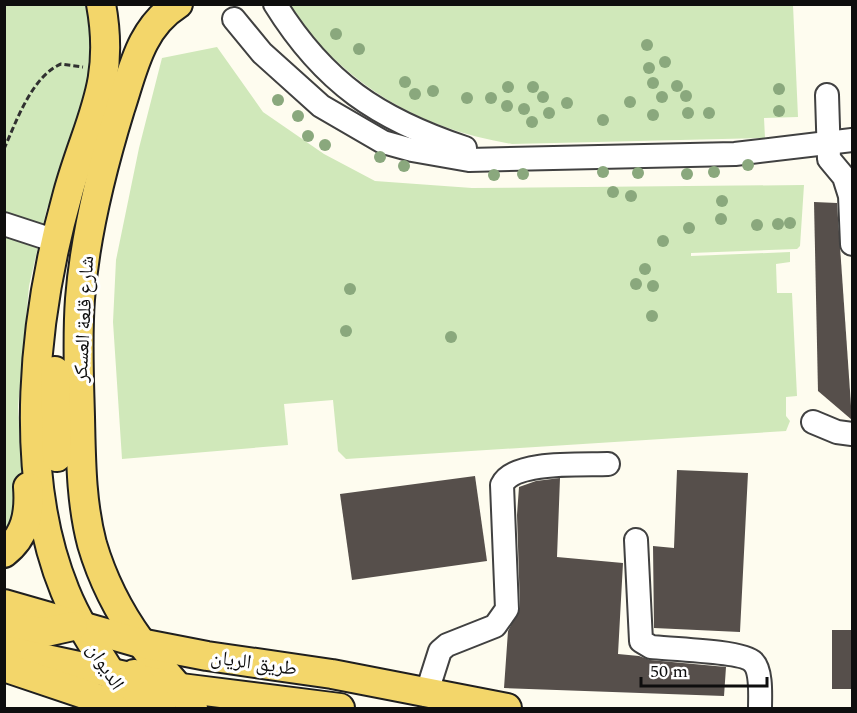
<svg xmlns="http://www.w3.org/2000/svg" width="857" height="713" font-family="Spectral,'Noto Naskh Arabic',serif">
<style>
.green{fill:#d0e8ba}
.building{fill:#564f4b}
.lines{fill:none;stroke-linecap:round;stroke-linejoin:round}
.minor-casing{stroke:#414141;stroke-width:26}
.major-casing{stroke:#1f1f1f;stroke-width:32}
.path{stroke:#303030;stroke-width:3;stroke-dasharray:6 3;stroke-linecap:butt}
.minor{stroke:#fff;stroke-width:22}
.major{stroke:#f3d66a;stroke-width:28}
.tree{fill:#8aa87d}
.labels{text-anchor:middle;stroke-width:6;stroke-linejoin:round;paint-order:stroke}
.street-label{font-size:20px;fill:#0e0e0e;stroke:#fff}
</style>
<rect width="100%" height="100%" fill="#fefcef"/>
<g class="green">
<polygon points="5,5 85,5 92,34 93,76 66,174 47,208 29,286 18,407 22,487 5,545"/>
<path d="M290 5H793L798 117 764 118 765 138 512 144C417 128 352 88 292 13Z"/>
<polygon points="217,47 263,112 324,154 375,181 472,188 804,185 800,246 797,249 691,253 691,256 790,252 790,262 776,264 777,293 792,293 797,396 786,397 786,416 790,421 786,431 346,459 338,451 333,400 284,404 288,445 122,459 113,322 116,260 139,148 162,58"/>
</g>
<g class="building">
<polygon points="814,202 837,203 852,420 818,391"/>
<polygon points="677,470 748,473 740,632 654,628 653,546 674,548"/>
<polygon points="475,476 487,561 352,580 340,494"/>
<polygon points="560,478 557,557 623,563 618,654 639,656 650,660 726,667 724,696 504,688 508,631 520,608 517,515 519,487 536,481"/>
<rect x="832" y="630" width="20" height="59"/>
</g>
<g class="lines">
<defs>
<g id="minor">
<path d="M275 4C324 83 378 119 465 148"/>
<polyline points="234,19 262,53 321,106 383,142 412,150 469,160 735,154 852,140"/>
<polyline points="827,95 829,159 844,177 850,196 852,244"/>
<polyline points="4,224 56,241"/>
<polyline points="813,422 837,432 852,434"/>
<path d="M636 540 641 641 651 647C669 649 743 651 753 662 762 671 760 697 760 708"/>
<path d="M426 695 440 651 447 645 495 626 507 609 502 485C513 460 583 465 608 464"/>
</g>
<g id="major">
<path d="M101 4C116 85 88 120 68 193 34 314 16 471 65 591 82 633 110 669 132 708"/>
<path d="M178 4C140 28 133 70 120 109 101 171 85 234 80 299 77 339 79 378 80 417 81 460 81 502 92 544 102 578 119 612 140 641 156 665 178 683 193 708"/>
<polyline points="55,371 57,457"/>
<path d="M4 553C26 536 30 513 28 487"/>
<polyline points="4,604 140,643 207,656 332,674 507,708"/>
<polyline points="4,628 46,632 73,626"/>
<polyline points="4,650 181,688 340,708"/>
<polyline points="4,667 99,699 114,708"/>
<polyline points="134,674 162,708"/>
</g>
</defs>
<use href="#minor" class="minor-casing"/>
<use href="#major" class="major-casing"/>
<path class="path" d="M4 149C16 122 32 76 61 64L83 67"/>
<use href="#minor" class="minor"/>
<use href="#major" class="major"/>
</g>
<g class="tree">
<circle cx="336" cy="34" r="6"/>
<circle cx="647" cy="45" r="6"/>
<circle cx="359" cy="49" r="6"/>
<circle cx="665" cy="62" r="6"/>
<circle cx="649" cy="68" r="6"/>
<circle cx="405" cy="82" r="6"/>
<circle cx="653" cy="83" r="6"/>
<circle cx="677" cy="86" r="6"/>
<circle cx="508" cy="87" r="6"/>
<circle cx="533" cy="87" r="6"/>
<circle cx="779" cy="89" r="6"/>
<circle cx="433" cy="91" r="6"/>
<circle cx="415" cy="94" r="6"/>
<circle cx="686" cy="96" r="6"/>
<circle cx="543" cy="97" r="6"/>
<circle cx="662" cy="97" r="6"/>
<circle cx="467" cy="98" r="6"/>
<circle cx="491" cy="98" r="6"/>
<circle cx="278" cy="100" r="6"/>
<circle cx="630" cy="102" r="6"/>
<circle cx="567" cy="103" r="6"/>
<circle cx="507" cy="106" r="6"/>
<circle cx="524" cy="109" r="6"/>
<circle cx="779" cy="111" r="6"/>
<circle cx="549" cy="113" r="6"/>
<circle cx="688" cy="113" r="6"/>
<circle cx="709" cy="113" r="6"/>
<circle cx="653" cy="115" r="6"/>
<circle cx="298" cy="116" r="6"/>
<circle cx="603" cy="120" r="6"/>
<circle cx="532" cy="122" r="6"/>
<circle cx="308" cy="136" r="6"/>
<circle cx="325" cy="145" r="6"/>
<circle cx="380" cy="157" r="6"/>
<circle cx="748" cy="165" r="6"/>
<circle cx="404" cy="166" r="6"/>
<circle cx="603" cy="172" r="6"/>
<circle cx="714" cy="172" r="6"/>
<circle cx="638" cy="173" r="6"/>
<circle cx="523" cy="174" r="6"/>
<circle cx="687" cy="174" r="6"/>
<circle cx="494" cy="175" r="6"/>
<circle cx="613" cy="192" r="6"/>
<circle cx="631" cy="196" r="6"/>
<circle cx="722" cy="201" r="6"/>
<circle cx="721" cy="219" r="6"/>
<circle cx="790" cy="223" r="6"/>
<circle cx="778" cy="224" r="6"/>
<circle cx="757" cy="225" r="6"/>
<circle cx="689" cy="228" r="6"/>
<circle cx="663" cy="241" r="6"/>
<circle cx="645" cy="269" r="6"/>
<circle cx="636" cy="284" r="6"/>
<circle cx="653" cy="286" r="6"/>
<circle cx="350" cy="289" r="6"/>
<circle cx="652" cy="316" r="6"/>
<circle cx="346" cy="331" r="6"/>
<circle cx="451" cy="337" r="6"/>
</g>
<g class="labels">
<g class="street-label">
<text transform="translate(83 319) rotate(-87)" y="7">شارع قلعة العسكر</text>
<text transform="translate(254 662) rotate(8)" y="7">طريق الريان</text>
<text transform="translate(106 666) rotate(57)" y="7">الديوان</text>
</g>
</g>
<rect width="857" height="713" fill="none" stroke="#0e0e0e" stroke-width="12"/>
<path d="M641 677v9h126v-9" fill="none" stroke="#0e0e0e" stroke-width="3"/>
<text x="650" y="677" font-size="18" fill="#0e0e0e" stroke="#ffffff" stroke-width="4.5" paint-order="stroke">50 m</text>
</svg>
